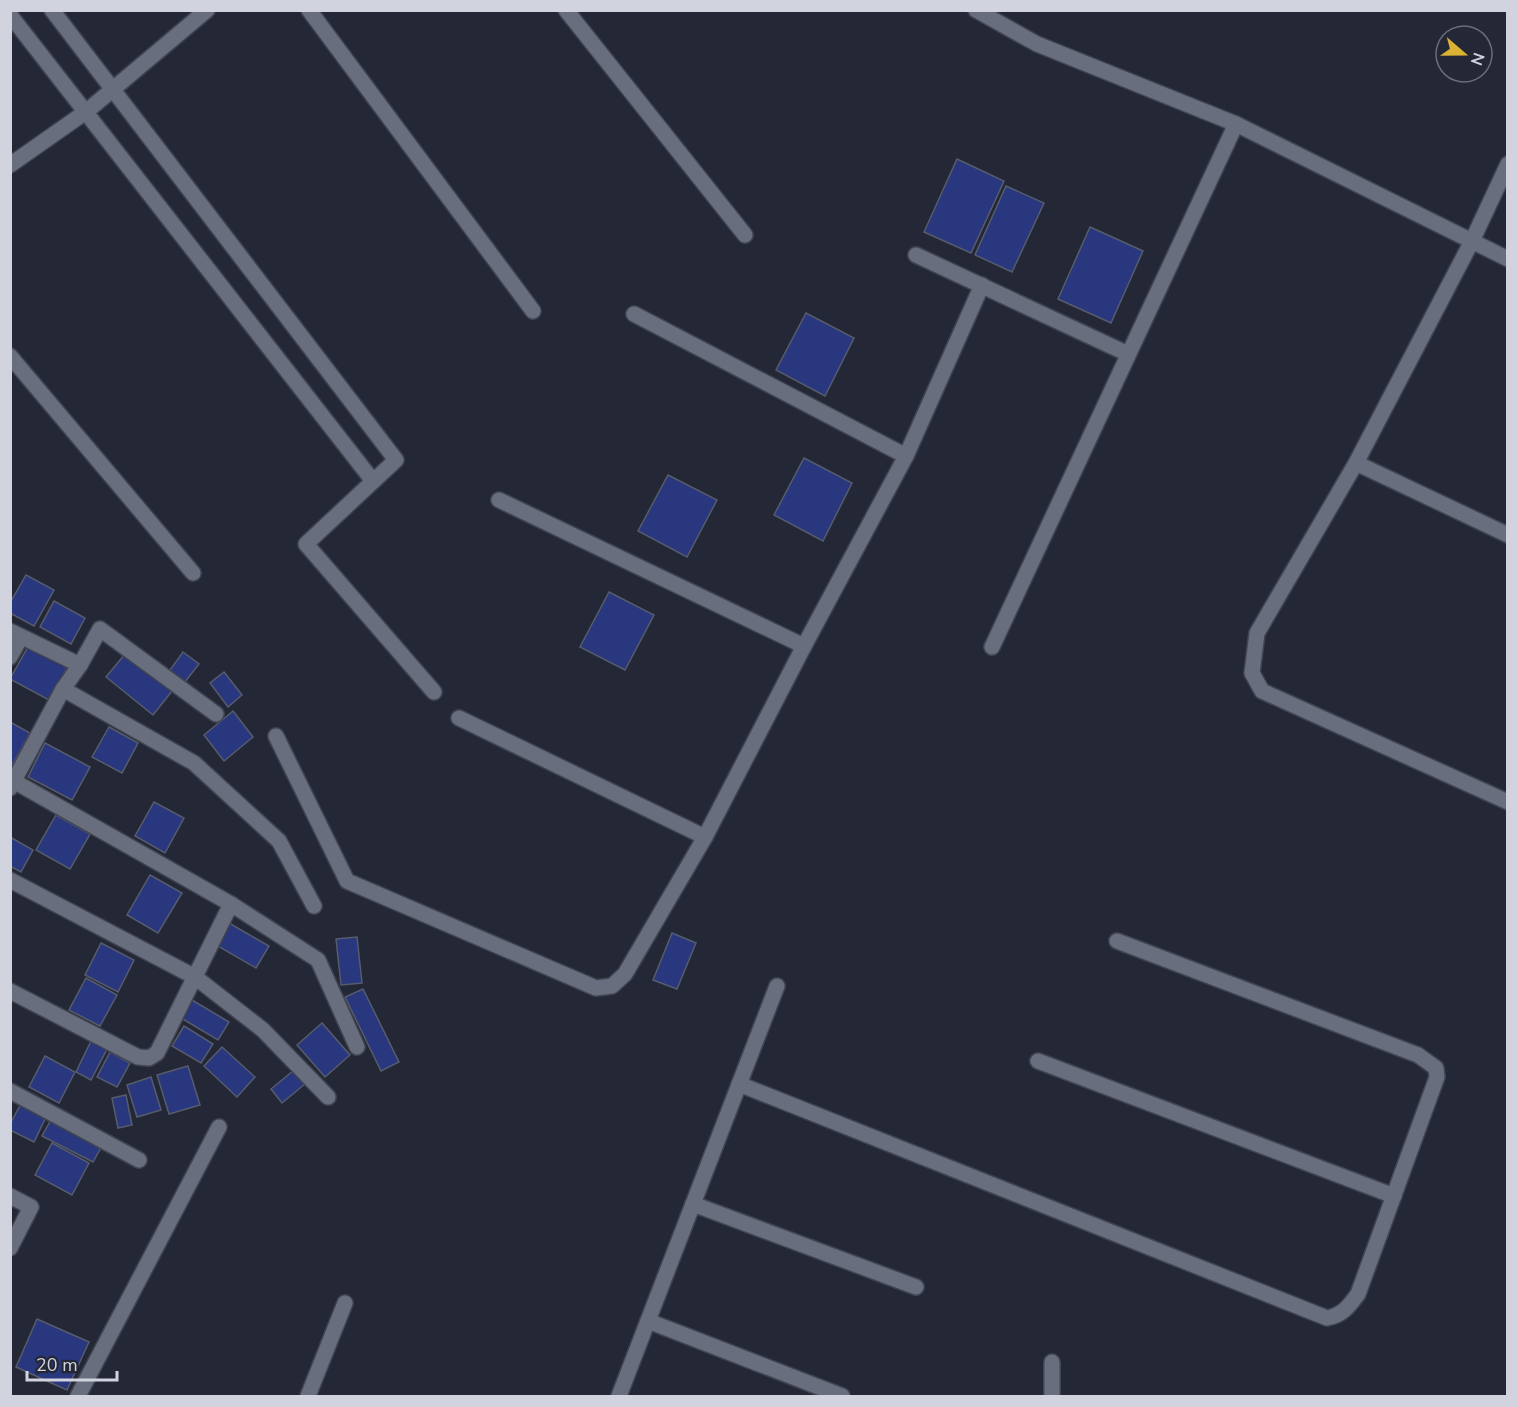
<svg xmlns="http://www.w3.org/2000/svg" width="1518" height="1407" font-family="'Nunito Sans',sans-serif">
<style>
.building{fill:#28377e;stroke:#565c6c;stroke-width:1.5}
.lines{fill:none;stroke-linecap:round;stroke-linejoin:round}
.service-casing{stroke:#40444f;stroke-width:18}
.minor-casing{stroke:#40444f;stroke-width:18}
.service{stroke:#696e7f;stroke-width:15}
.minor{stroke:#696e7f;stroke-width:15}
</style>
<rect width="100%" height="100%" fill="#242836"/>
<g class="building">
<polygon points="957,159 1004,181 971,253 924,232"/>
<polygon points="1006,186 1044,203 1012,272 975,255"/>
<polygon points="1090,227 1143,251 1111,323 1058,299"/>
<polygon points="806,313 854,338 825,396 776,370"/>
<polygon points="804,458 852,483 823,541 774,515"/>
<polygon points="668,475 717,500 687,557 638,531"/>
<polygon points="26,575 54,590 34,626 10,613 10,603"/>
<polygon points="609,592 654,615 625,670 580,647"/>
<polygon points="54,601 85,618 71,644 40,627"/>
<polygon points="29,645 68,666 49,700 10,679"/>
<polygon points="183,652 199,664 185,682 170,670"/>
<polygon points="125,654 172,691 153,715 106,677"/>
<polygon points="224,672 242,695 228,707 210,683"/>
<polygon points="233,711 253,737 224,761 204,735"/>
<polygon points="10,722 30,733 10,769"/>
<polygon points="109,727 138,743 122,773 92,757"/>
<polygon points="45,743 90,767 72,800 28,777"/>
<polygon points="154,802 184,818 165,853 135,836"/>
<polygon points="56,815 90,834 70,869 36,850"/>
<polygon points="10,837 33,850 21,872 10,866"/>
<polygon points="150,875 182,893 158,933 127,915"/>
<polygon points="229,923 269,946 256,968 216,945"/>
<polygon points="672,933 696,943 677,989 653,980"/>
<polygon points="357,937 362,983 341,985 336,939"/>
<polygon points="101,943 134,960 118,992 85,975"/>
<polygon points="86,978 117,995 100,1026 69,1010"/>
<polygon points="363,989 399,1062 381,1071 345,997"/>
<polygon points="192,1000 229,1022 218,1040 181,1018"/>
<polygon points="322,1023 350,1055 325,1077 297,1045"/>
<polygon points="184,1026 213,1044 201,1063 172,1046"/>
<polygon points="91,1041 107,1049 91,1080 76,1072"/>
<polygon points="222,1047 255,1077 237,1097 204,1066"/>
<polygon points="110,1052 130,1063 117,1087 97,1077"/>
<polygon points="45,1056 75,1072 59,1103 29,1087"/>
<polygon points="188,1066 200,1105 169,1114 157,1075"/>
<polygon points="294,1070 305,1084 282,1103 271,1089"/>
<polygon points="151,1077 161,1110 137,1117 127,1085"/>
<polygon points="126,1095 132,1125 118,1128 112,1098"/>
<polygon points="22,1102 47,1115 34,1142 10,1130 10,1124"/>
<polygon points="52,1118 103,1144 93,1162 42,1136"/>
<polygon points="52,1143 89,1163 72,1195 35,1175"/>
<polygon points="37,1319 89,1342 67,1390 16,1367"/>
</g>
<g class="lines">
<defs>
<polyline id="service" points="1052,1396 1052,1362"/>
<g id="minor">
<polyline points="52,10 396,460 306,544 434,692"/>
<polyline points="309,10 533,311"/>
<polyline points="566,10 745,235"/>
<polyline points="976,10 1037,44 1236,124 1508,259"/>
<polyline points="10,15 373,481"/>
<polyline points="1508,164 1472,241 1356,463 1257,633 1252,673 1262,691 1508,802"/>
<polyline points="10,165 87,111 207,10"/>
<polyline points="916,255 1128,354"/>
<polyline points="634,314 906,456"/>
<polyline points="10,356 193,573"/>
<polyline points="1356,463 1508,535"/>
<polyline points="499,500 804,646"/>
<polyline points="10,631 80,665"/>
<polyline points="992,647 1236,124"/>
<polyline points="10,657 21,637"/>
<polyline points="63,689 194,763 279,841 314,906"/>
<polyline points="459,718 705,837"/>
<polyline points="276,736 347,881 596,988 612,986 625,974 705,837 804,646 906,456 982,285"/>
<polyline points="10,779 231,904 318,960 357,1047"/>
<polyline points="10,788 63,689 80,665 100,629 216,714"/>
<polyline points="10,880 195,977 263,1030 328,1097"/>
<polyline points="10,991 138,1057 149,1058 157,1053 231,904"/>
<polyline points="1038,1061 1394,1196"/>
<path d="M739 1084 1327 1318C1343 1315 1349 1306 1358 1294L1437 1077 1436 1068 1418 1055 1117 941"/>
<polyline points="10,1091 139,1160"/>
<polyline points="10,1196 31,1207 10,1248"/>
<polyline points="693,1204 916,1287"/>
<polyline points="648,1321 842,1396"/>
<polyline points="78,1396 219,1127"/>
<polyline points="308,1396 345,1303"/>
<polyline points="619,1396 777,986"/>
</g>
</defs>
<use href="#service" class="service-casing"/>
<use href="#minor" class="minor-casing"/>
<use href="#service" class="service"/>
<use href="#minor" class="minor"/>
</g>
<rect width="1518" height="1407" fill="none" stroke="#d1d4de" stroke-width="24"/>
<g transform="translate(1464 54) rotate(110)"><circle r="28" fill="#242836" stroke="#696d79" stroke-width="1.5"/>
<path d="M0-4.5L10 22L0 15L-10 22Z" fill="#dbb233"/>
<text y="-9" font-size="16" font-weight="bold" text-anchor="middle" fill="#d1d4de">N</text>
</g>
<path d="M27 1371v9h90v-9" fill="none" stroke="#d1d4de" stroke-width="3"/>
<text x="36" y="1371" font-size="18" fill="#d1d4de" stroke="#242836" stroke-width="4.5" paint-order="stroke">20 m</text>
</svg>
